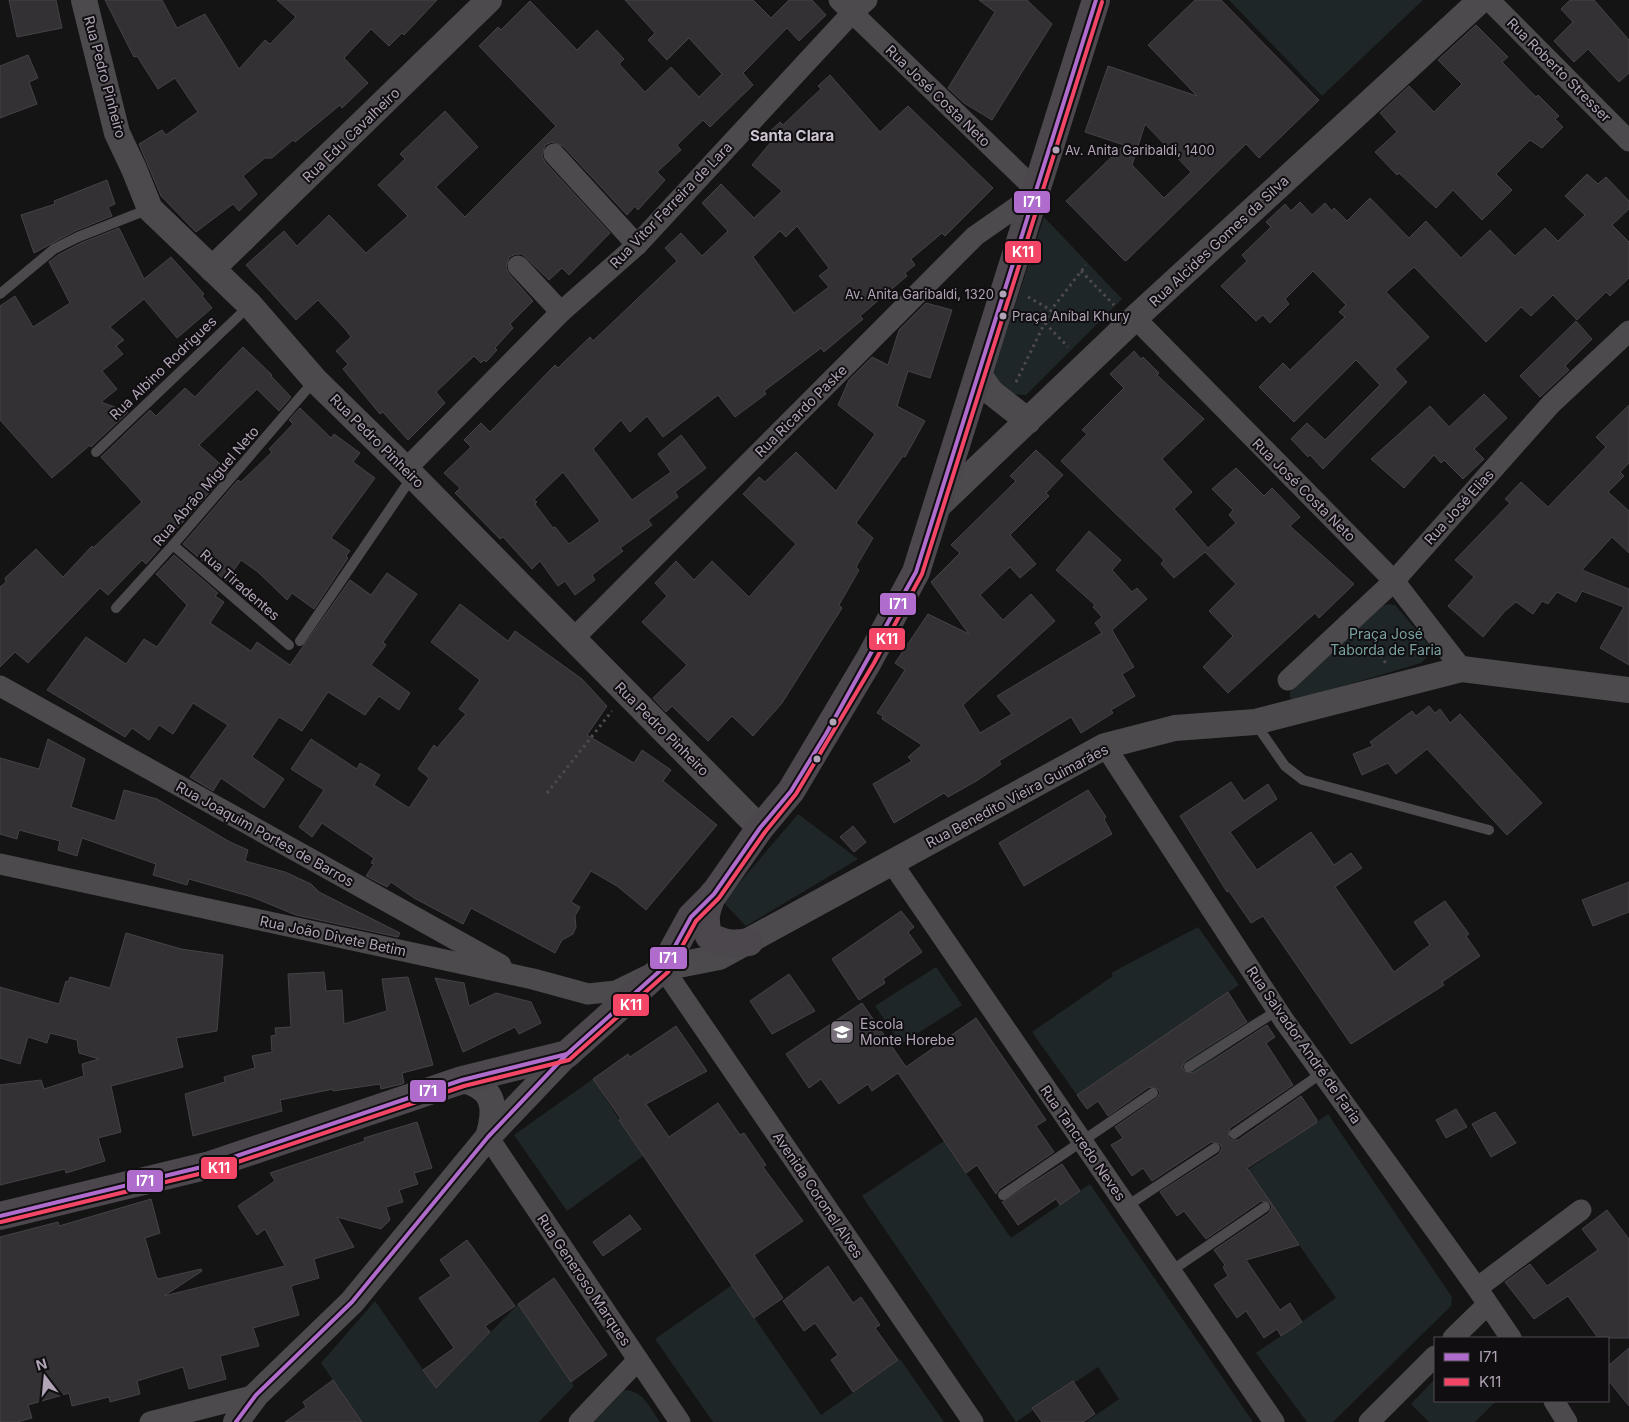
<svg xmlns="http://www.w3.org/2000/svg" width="1629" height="1422" font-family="Inter,sans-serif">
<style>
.green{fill:#1f2627}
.building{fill:#333134;stroke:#464248;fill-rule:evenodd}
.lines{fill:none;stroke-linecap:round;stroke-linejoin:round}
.path{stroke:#4e4a50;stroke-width:3;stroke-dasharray:2.5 4;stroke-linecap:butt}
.service{stroke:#4d4a4e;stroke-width:10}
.minor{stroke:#4d4a4e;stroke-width:21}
.tertiary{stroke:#4d4a4e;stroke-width:26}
.secondary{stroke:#4b474c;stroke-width:28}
.bus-1-casing{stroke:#100e10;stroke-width:8}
.bus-2-casing{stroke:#100e10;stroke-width:8}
.bus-1{stroke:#b06ccc;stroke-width:4}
.bus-2{stroke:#f34667;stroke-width:4}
.bus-dot{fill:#b0a4b6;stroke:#100e10;stroke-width:2}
.labels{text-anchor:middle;stroke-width:4;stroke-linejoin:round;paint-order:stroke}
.bus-label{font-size:13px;fill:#b0a4b6;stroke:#100e10;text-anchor:start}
.street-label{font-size:14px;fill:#b0a4b6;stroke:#100e10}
.park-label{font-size:14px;fill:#79a2a2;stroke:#100e10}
.poi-label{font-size:14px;fill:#b0a4b6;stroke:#100e10;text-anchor:start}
.neighbourhood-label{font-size:15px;font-weight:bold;fill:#cec5d2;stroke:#100e10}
.line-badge{stroke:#100e10;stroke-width:2}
.badge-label{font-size:14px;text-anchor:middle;font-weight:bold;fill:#fff}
</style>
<rect width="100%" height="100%" fill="#141414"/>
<g class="green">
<polygon points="1229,0 1423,0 1322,96"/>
<polygon points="1044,217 1122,299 1026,395 1011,394 992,376"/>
<polygon points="1389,604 1395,605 1429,645 1428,656 1421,663 1293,701 1290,697 1290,692 1383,606"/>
<polygon points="798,814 858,859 746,926 723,902"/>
<polygon points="1198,927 1239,985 1077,1095 1032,1032 1113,976 1111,973"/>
<polygon points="936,967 962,1005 901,1044 875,1006"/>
<polygon points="1260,1015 1264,1022 1185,1079 1177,1067"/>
<polygon points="593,1079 643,1156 567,1211 514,1135"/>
<polygon points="1328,1114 1452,1297 1451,1306 1333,1422 1307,1422 1256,1353 1336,1298 1247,1170"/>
<polygon points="944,1141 1011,1238 1090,1184 1253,1422 1086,1422 1119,1399 1098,1367 1016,1422 862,1196"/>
<polygon points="732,1285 821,1415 900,1359 944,1422 713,1422 655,1339"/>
<polygon points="375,1301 436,1388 518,1304 574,1386 539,1422 362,1422 321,1363"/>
<polygon points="1435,1379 1435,1401 1496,1401 1475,1422 1429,1422 1411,1404"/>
<path d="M624 1390C643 1390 650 1408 660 1422H594Z"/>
</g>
<g class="building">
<polygon points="9,0 56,0 62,28 17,37"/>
<polygon points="105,0 162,0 177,28 205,14 239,69 265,40 270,44 296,17 277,0 437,0 404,35 402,33 389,46 371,29 344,58 368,83 342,108 340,105 295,142 293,140 272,158 265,158 243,176 257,194 239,211 233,204 196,232 161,196 139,144 162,130 166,135 198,112 175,78 158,89 137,56 134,57"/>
<polygon points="625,0 753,0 771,18 789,0 812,0 826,15 799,41 787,28 743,73 753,85 710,127 703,120 677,145 681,150 657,172 665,180 638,210 635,206 627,215 563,146 552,142 545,145 542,156 545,162 610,233 569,275 562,268 549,280 522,254 516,254 509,257 506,268 509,274 533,301 510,324 513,328 495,348 497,350 486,362 484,360 481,363 474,356 436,392 445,403 408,440 383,412 380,414 343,369 348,364 336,351 351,337 346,330 318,300 296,320 246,265 284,231 297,246 329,215 366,253 408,216 378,185 405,159 400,154 445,111 478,147 436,187 465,217 556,126 479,46 498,27 501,30 530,1 577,50 597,30 624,59 619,64 645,92 671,67 699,97 722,74 689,38 667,60 648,40 655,33"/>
<polygon points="979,0 1027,0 1052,24 992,120 964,103 948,88 995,12"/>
<path d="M1195 0H1221L1319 100 1259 158 1246 144 1126 261 1124 260 1066 201 1124 145 1085 132 1108 66 1197 96 1148 45ZM1145 124 1191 172 1164 198 1132 165Z"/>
<polygon points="1570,0 1594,0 1629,40 1629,73 1619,82 1588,49 1574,62 1554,41 1573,22 1561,9"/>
<polygon points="1476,25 1508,57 1502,62 1536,97 1538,95 1559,116 1555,119 1563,127 1542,148 1530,140 1496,174 1512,190 1482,220 1453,190 1436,208 1399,173 1397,175 1375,152 1397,132 1380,113 1409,86 1434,112 1462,84 1438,60"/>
<polygon points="28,55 38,78 29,82 37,104 0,118 0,66"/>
<path d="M830 75 880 132 908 106 993 188 945 236 942 233 911 259 915 265 905 273 907 276 860 316 863 319 824 352 821 348 764 391 766 394 735 417 718 395 663 437 647 416 630 432 621 420 593 449 632 500 671 472 658 454 681 435 706 468 675 492 678 497 648 520 652 525 620 548 623 551 592 575 595 580 575 595 565 581 558 586 540 561 532 569 503 537 500 539 455 493 460 488 444 473 471 447 464 440 481 423 490 432 555 365 558 368 590 337 593 341 677 261 665 248 681 233 702 256 728 231 702 203 721 184 754 218 782 191 752 165 771 142 765 136 780 122 783 125 808 101 821 89 818 86ZM797 226 829 268 819 276 829 287 794 313 753 257 780 231 786 237ZM563 472 600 521 569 544 555 527 553 528 535 504 537 502 534 500Z"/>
<polygon points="1587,174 1598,184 1606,177 1629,201 1629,209 1612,225 1629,242 1629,278 1610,296 1606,292 1577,320 1553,295 1531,316 1521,307 1486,342 1414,267 1386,292 1429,337 1395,369 1407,382 1323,469 1310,455 1308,457 1291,439 1307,423 1325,440 1380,385 1356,360 1294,422 1259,387 1283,363 1290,370 1345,317 1339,312 1346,305 1313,271 1285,299 1289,304 1270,323 1263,315 1256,321 1221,286 1247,261 1242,255 1271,227 1266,222 1285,204 1291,211 1300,202 1312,215 1325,203 1332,211 1334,208 1347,221 1370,198 1409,238 1426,221 1461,258 1490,230 1515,256 1545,228 1558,241 1585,215 1565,196"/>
<polygon points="107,180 115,204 108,207 112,216 75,231 34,253 21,215 55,204 54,201"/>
<polygon points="119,228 144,279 171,257 204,294 202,296 212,308 177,338 144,299 110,327 124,340 116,346 123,354 102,371 117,389 101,402 128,412 91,447 90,445 52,478 0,420 0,306 15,296 33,327 70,303 49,262 58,255 81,243"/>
<polygon points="926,303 952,310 930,378 908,371 897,406 925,421 905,457 903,456 856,523 873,538 856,567 859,570 839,605 842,608 782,703 753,736 732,716 708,741 672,706 666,712 653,698 687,665 642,622 667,596 655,583 676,561 694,580 712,561 749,597 796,544 743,494 759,477 765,482 796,452 836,491 875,434 838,405 849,380 872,357 888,365 899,330"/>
<polygon points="1576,321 1592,339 1565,366 1569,370 1540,397 1520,376"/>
<polygon points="243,347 272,375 271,376 291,397 279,411 257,389 199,445 228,471 146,564 142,560 108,595 100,588 28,663 15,652 0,667 0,587 6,582 5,578 36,549 63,577 92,546 93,548 142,502 101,457 150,410 156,416 185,388 195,397"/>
<polygon points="1134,351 1141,359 1143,357 1159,373 1157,375 1204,419 1162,459 1192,492 1174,509 1208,548 1236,523 1229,515 1233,510 1212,489 1236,468 1264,496 1272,488 1300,517 1290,526 1354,584 1319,618 1315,613 1228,693 1203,667 1233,636 1209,611 1236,584 1205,552 1174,578 1161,564 1164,560 1061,461 1087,434 1082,430 1124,388 1110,374"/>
<polygon points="1484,394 1507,418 1474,449 1484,459 1463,479 1444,460 1441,463 1434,455 1404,488 1371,459 1430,406 1449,427"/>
<polygon points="1629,405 1629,463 1620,472 1624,476 1608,492 1629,511 1629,553 1612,537 1582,570 1629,589 1629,665 1600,648 1624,607 1582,591 1576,602 1557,592 1548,604 1542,601 1533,614 1516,602 1505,611 1483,637 1448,606 1474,577 1455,560 1510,503 1505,499 1521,482 1548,507 1606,447 1596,437"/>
<polygon points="300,408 331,438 334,434 360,453 353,462 375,478 331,538 350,551 346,556 348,558 314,609 292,593 287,600 258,572 241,560 226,581 183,544 238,480 241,482 272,452 269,449 293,424 289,420"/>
<polygon points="1036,450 1063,475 1046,493 1049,496 1010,535 1036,564 1020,578 1010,567 980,595 1003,620 1031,594 1055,621 963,705 980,733 1012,714 997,696 1102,633 1095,623 1102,617 1093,607 1095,605 1056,570 1089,531 1121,560 1112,570 1132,592 1137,588 1147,599 1112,630 1134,667 1122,674 1135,696 1111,710 1113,713 1081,733 1071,717 999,761 1001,764 978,780 948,797 944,793 894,823 873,784 912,761 908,757 922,745 882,719 883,716 877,713 905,670 895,663 928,614 969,634 931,582 960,553 951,545 1016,481 1010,476"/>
<polygon points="174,555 218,593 215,596 224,602 210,623 251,651 257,642 290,665 350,580 371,595 387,573 417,594 383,642 386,645 371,665 410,693 399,710 379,696 365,715 328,692 302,731 279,717 252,757 284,779 264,808 221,778 213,791 190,777 228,725 193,703 173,734 159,725 149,740 132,728 125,737 47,690 86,637 126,664 144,639 157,647 187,605 156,574"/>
<polygon points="460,604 508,641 515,631 582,679 607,706 587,735 634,763 642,750 671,770 663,781 717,825 646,910 617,886 591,871 571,902 580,907 575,916 576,927 573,934 562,940 555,953 471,908 463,924 414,898 391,882 387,887 366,876 374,864 371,863 374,858 322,823 312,837 299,827 324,790 291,769 311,739 357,769 360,763 380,775 374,785 409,808 429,778 418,769 434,745 437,748 466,714 459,709 480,680 431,642"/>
<polygon points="1429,706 1435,713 1440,709 1450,723 1460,714 1542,803 1507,835 1427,749 1396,774 1388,763 1362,775 1353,754 1373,746 1370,742 1412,711 1416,716"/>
<polygon points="48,739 85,759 71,807 115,821 124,790 157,799 230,842 248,850 245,861 285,872 311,884 319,892 400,933 398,937 296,915 252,897 189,879 187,885 153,875 156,864 82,838 77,856 58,850 60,841 19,830 17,839 0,834 0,758 39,769"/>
<polygon points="1231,782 1244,801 1268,784 1277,799 1230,832 1257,870 1311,832 1334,865 1351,853 1362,868 1335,887 1394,972 1430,945 1414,922 1445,901 1469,934 1466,936 1480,956 1442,982 1444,985 1351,1044 1263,916 1251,923 1229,891 1227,892 1180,816"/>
<polygon points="1088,790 1106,817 1104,819 1112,834 1024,886 999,843"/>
<polygon points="853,826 866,842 854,852 840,837"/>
<polygon points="1629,882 1629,912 1593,926 1582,900"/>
<polygon points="901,911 914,927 908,932 922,952 883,979 885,983 859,1000 832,959"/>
<polygon points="126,933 181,949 223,955 217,1031 176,1038 183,1067 111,1086 121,1132 98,1138 105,1161 66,1173 65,1169 0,1185 0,1085 41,1080 44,1089 84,1076 82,1064 99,1059 79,1053 77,1040 50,1033 47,1043 28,1037 20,1064 0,1058 0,987 59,1004 66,981 68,982 70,977 110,988"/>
<polygon points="324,972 326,991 342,990 344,1024 387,1011 382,979 408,977 433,1065 402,1073 404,1083 402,1084 381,1089 380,1084 333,1091 333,1089 280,1100 282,1111 193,1136 185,1094 225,1082 224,1077 255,1068 252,1056 272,1052 271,1036 276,1035 275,1028 291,1027 288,974"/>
<polygon points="789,974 815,1011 772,1034 750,1001"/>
<polygon points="435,978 464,983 469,1006 496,993 531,1002 541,1023 519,1034 515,1027 463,1052"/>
<polygon points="1228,992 1247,1022 1185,1061 1182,1067 1184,1071 1193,1073 1267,1025 1275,1037 1266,1043 1293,1085 1230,1128 1228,1137 1232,1140 1238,1140 1301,1096 1317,1120 1316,1123 1247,1168 1276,1210 1299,1245 1246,1260 1280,1310 1290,1303 1302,1322 1281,1336 1277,1329 1264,1338 1246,1311 1237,1318 1214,1285 1228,1276 1223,1267 1225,1265 1214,1250 1269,1213 1272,1207 1270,1203 1261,1201 1206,1239 1184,1211 1177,1216 1160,1192 1219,1154 1222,1148 1220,1144 1211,1142 1152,1181 1143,1168 1132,1176 1111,1145 1123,1138 1115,1127 1157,1098 1160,1093 1158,1089 1149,1087 1108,1116 1098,1101 1087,1109 1077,1095"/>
<polygon points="862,1003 906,1067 976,1018 1046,1120 1036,1126 1054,1152 999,1189 996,1194 977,1165 966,1173 898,1073 872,1091 868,1084 839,1104 821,1079 809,1088 786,1054"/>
<polygon points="676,1026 707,1071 646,1104 669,1137 718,1103 740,1135 744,1133 766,1165 763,1167 803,1221 754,1255 783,1298 754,1318 619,1120 621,1119 593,1079 628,1054 630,1057"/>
<polygon points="1456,1109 1467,1127 1446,1138 1436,1120"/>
<polygon points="1495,1112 1516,1143 1491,1157 1472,1124"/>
<polygon points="417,1122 432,1168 414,1173 418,1184 399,1190 403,1202 386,1207 390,1220 381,1229 337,1217 354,1247 314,1259 319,1278 291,1286 299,1315 253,1328 259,1346 220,1356 226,1379 189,1389 183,1367 137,1381 140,1394 110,1402 109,1397 72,1406 69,1393 28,1405 32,1418 17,1422 0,1422 0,1237 58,1222 59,1226 151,1199 160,1233 145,1238 156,1276 158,1279 201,1269 202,1271 164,1296 285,1266 265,1229 257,1235 238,1206 275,1181 270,1173 365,1141 364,1138"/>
<polygon points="1062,1164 1080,1191 1060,1205 1056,1199 1018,1225 1002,1202"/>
<polygon points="1607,1210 1629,1239 1629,1338 1598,1338 1568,1296 1534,1319 1505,1282 1530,1264 1547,1286 1598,1250 1582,1229"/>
<polygon points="630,1215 641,1229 603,1256 593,1242"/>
<polygon points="467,1240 515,1306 485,1326 490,1332 436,1388 423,1370 454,1348 419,1298 451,1276 440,1260"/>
<polygon points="828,1266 853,1303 861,1297 880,1325 875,1328 898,1360 853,1392 831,1360 838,1355 815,1323 804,1331 783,1301"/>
<polygon points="554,1278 607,1355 571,1382 518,1304"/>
<polygon points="1629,1348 1629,1406 1608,1380 1608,1366"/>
<polygon points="333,1380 362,1422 285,1422 306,1407 303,1402"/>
<polygon points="1073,1381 1095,1414 1083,1422 1042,1422 1032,1408"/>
</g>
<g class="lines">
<g class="path">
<polyline points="1081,271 1114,305"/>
<polyline points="1028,297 1051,310"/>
<polyline points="1045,323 1068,347"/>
<polyline points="1016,382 1051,310 1086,265"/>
<polyline points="1369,632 1386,664"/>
<polyline points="547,793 612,711"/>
</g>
<g class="service">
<polyline points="0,294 54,249 78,237 149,209"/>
<polyline points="96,452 249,306"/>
<polyline points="173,545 289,645"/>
<polyline points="116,608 173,545 314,381"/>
<polyline points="300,641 412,477"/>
<polyline points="1255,723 1285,766 1303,780 1489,830"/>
<polyline points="1189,1067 1278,1010"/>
<polyline points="1234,1134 1322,1073"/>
<polyline points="1003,1195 1153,1093"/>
<polyline points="1127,1206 1215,1148"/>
<polyline points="1171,1271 1265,1207"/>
</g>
<g class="minor">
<polyline points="1489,0 1629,141"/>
<polyline points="554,154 637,245"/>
<polyline points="518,266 561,312"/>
<polyline points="1135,318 1394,581 1462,669"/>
<polyline points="406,469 561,312 637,245 852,13 867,0"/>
<polyline points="572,640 975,236 1038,192 839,0"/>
<polyline points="1288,680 1394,581 1551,404 1629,331"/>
<polyline points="0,686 501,965"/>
<polyline points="1105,746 1283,1019 1477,1288 1511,1338"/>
<polyline points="892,863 1274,1422"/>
<polyline points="0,864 533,979 588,994 616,991 663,968 973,1422"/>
<polyline points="488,1137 680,1422"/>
<polyline points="1477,1288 1581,1210"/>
<polyline points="1453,1338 1487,1305"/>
<polyline points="1554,1401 1567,1422"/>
<polyline points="150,1422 256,1395"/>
<polyline points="579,1422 638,1360"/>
<polyline points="1369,1422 1435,1356"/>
</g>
<g class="tertiary">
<polyline points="84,0 117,133 134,169 150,209 250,305 315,380 406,469 760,828"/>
<polyline points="212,269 489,0"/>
<polyline points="979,375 991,392 1028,421"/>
<polyline points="938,506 1135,318 1481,0"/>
<polyline points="663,968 719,957 1105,746 1175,728 1255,722 1462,669 1629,690"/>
<path d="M462 1080C495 1087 497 1108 488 1137"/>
<polyline points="236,1422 256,1395 352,1302 488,1137 567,1054"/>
</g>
<g class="secondary">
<path d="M713 894C706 910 703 920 709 936 723 944 733 945 749 942"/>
<polyline points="0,1216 210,1165 462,1080 567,1054 663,968 691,917 714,894 760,828 791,791 869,660 916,572 1096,0"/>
</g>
<defs>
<g id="bus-1">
<polyline points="0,1216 210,1165 462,1080 567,1054 571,1051"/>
<polyline points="236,1422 256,1395 352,1302 488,1137 567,1054 663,968 691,917 714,894 760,828 791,791 826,734 916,572 1096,0"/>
</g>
<polyline id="bus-2" points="1,1222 211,1171 464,1086 569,1060 668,972 696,921 719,898 765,832 796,794 874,663 922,574 1102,2"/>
</defs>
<use href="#bus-1" class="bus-1-casing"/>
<use href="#bus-2" class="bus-2-casing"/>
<use href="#bus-1" class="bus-1"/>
<use href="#bus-2" class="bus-2"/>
</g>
<defs>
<symbol id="school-square" viewBox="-11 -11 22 22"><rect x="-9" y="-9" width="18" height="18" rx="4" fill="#79727d" stroke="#100e10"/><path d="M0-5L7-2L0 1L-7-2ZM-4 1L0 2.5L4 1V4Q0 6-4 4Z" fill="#fff"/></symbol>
</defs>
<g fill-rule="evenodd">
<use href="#school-square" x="828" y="1018" width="28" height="28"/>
</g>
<g class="bus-dot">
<circle cx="1056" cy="150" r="4.5"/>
<circle cx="1003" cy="294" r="4.5"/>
<circle cx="1003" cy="316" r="4.5"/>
<circle cx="833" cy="722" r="4.5"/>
<circle cx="817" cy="759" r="4.5"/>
</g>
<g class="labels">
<g class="bus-label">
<text x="1065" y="155">Av. Anita Garibaldi, 1400</text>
<text x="994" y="299" text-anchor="end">Av. Anita Garibaldi, 1320</text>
<text x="1012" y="321">Praça Aníbal Khury</text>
</g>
<g class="street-label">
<text transform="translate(1559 70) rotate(45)" y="5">Rua Roberto Stresser</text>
<text transform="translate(105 77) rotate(75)" y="5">Rua Pedro Pinheiro</text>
<text transform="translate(938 96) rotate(44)" y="5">Rua José Costa Neto</text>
<text transform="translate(351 135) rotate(-44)" y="5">Rua Edu Cavalheiro</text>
<text transform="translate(671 205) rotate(-46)" y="5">Rua Vitor Ferreira de Lara</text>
<text transform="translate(1219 241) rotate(-43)" y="5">Rua Alcides Gomes da Silva</text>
<text transform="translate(163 368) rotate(-44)" y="5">Rua Albino Rodrigues</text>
<text transform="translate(801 411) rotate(-45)" y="5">Rua Ricardo Paske</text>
<text transform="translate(377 441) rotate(45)" y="5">Rua Pedro Pinheiro</text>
<text transform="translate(206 486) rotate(-49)" y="5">Rua Abrão Miguel Neto</text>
<text transform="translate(1304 490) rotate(45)" y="5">Rua José Costa Neto</text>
<text transform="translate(1459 507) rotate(-48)" y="5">Rua José Elias</text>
<text transform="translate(240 585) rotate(41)" y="5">Rua Tiradentes</text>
<text transform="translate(662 729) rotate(45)" y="5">Rua Pedro Pinheiro</text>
<text transform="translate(1017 796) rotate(-28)" y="5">Rua Benedito Vieira Guimarães</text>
<text transform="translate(265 834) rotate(29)" y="5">Rua Joaquim Portes de Barros</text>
<text transform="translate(333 936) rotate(12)" y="5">Rua João Divete Betim</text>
<text transform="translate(1304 1045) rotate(55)" y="5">Rua Salvador André de Faria</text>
<text transform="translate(1083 1143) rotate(55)" y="5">Rua Tancredo Neves</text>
<text transform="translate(818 1195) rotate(56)" y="5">Avenida Coronel Alves</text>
<text transform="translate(584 1280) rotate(56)" y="5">Rua Generoso Marques</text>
</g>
<g class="park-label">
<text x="1386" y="639">Praça José<tspan x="1386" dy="16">Taborda de Faria</tspan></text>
</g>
<g class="poi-label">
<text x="860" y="1029">Escola<tspan x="860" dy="16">Monte Horebe</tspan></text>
</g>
<g class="neighbourhood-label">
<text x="792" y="141">Santa Clara</text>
</g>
</g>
<g class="line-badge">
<rect x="1013" y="190" width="38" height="24" rx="5" fill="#b06ccc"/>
<rect x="1004" y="240" width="38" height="24" rx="5" fill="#f34667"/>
<rect x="879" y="592" width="38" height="24" rx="5" fill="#b06ccc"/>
<rect x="868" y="627" width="38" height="24" rx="5" fill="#f34667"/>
<rect x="649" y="946" width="39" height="24" rx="5" fill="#b06ccc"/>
<rect x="612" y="993" width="38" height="24" rx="5" fill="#f34667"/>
<rect x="409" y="1079" width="38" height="24" rx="5" fill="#b06ccc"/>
<rect x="200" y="1156" width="38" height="24" rx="5" fill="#f34667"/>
<rect x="126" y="1169" width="38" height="24" rx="5" fill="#b06ccc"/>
</g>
<g class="badge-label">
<text x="1032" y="207">I71</text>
<text x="1023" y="257">K11</text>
<text x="898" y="609">I71</text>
<text x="887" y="644">K11</text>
<text x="668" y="963">I71</text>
<text x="631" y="1010">K11</text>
<text x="428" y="1096">I71</text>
<text x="219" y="1173">K11</text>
<text x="145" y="1186">I71</text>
</g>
<rect x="1434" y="1337" width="175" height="65" fill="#100e10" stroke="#504a52"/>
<rect x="1444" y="1353" width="25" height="8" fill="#b06ccc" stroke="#504a52"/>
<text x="1479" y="1362" font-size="15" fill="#b0a4b6">I71</text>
<rect x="1444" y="1378" width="25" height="8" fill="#f34667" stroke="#504a52"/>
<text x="1479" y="1387" font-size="15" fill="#b0a4b6">K11</text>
<g transform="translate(45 1377) rotate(344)" stroke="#100e10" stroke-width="4" paint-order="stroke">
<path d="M0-4L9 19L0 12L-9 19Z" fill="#b0a4b6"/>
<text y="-8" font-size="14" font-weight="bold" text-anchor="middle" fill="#b0a4b6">N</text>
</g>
</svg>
